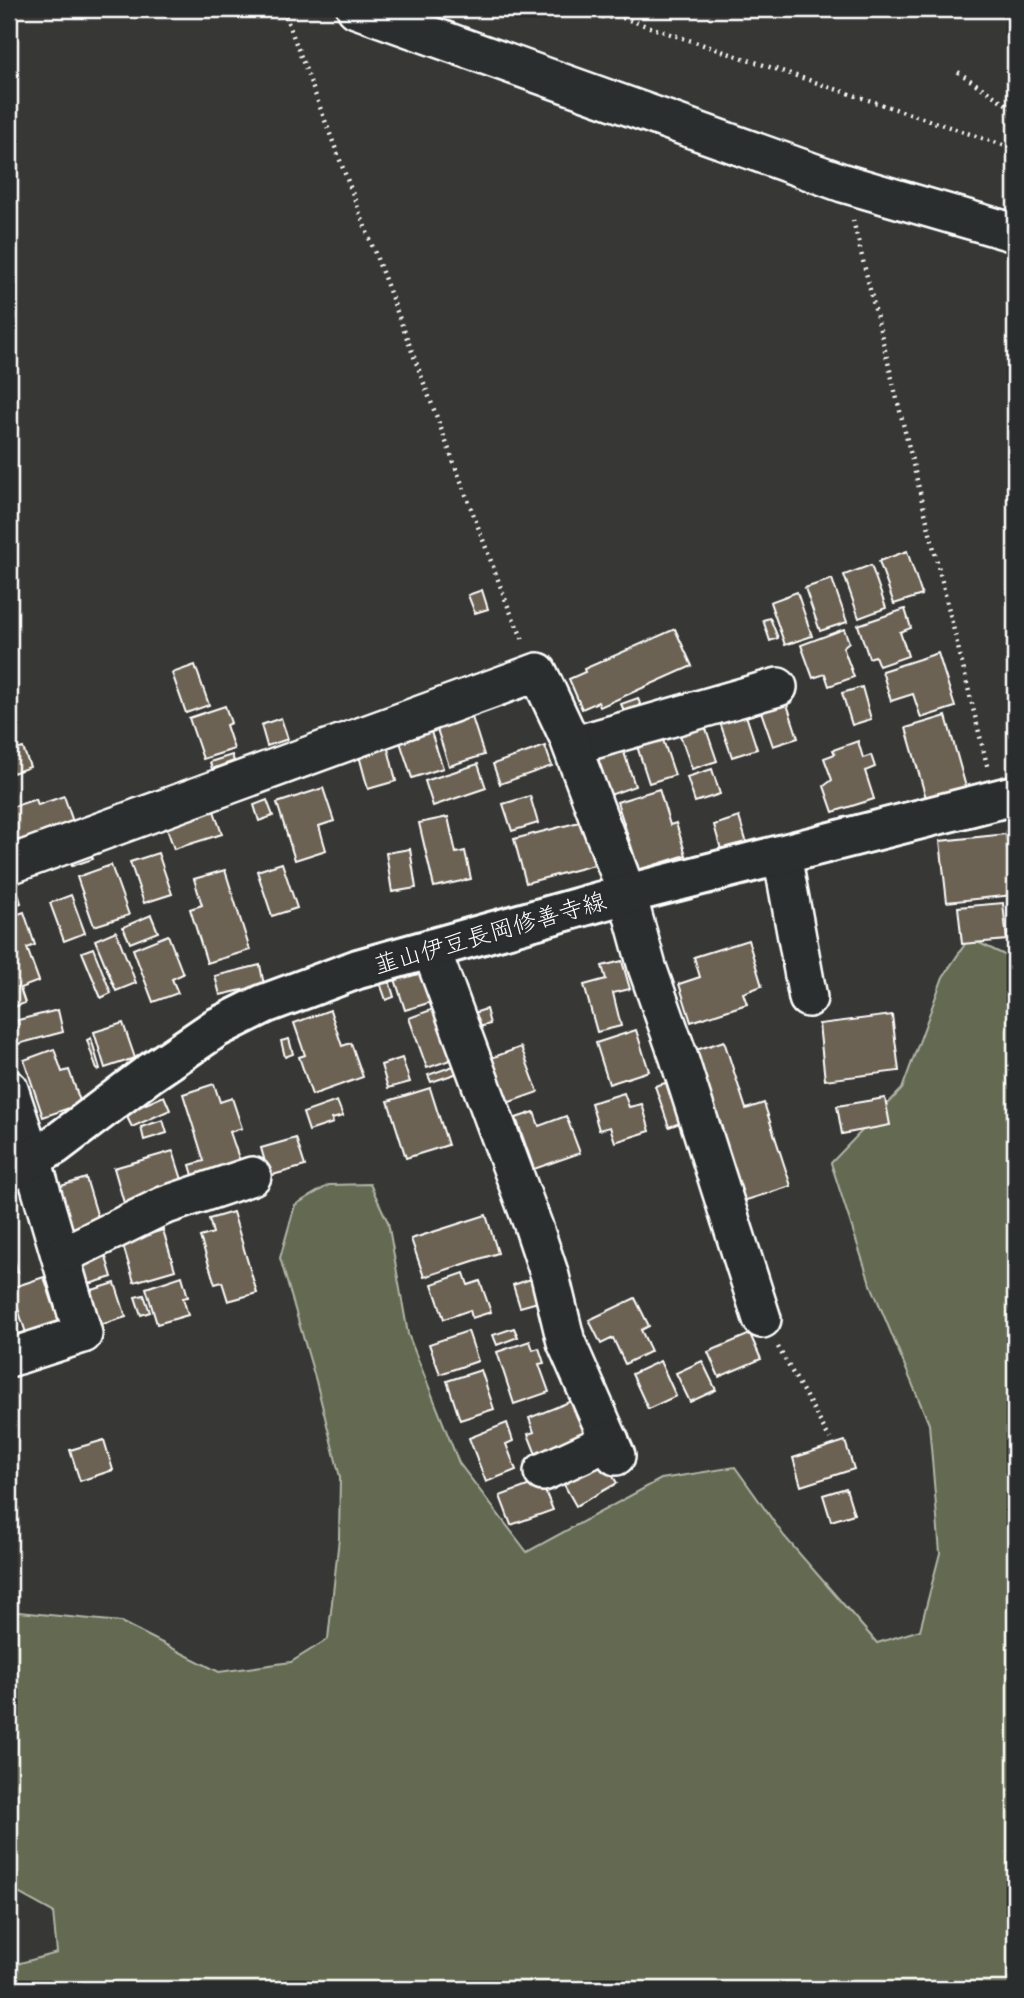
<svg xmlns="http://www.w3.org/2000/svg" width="1024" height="1998" font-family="'Patrick Hand','Klee One',sans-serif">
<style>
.green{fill:#646b51;stroke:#b2b5a8;stroke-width:2}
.building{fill:#6c6253;stroke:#fff;stroke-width:2}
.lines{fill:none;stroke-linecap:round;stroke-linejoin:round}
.minor-casing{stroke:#fff;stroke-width:42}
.major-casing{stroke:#fff;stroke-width:44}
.path{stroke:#fff;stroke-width:4.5;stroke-dasharray:2 5;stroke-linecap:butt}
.minor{stroke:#2a2d2e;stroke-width:37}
.major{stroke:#2a2d2e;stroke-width:38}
.labels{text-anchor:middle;stroke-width:6;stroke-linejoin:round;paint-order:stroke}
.street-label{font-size:24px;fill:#fff;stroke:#2a2d2e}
</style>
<rect width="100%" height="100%" fill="#373835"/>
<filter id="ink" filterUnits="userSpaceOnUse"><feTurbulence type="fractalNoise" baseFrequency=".0143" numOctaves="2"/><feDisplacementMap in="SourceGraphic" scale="14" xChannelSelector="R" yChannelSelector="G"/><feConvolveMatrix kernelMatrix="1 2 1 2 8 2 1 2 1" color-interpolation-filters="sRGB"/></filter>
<g filter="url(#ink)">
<polygon class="green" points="969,938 1015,960 1015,1989 9,1989 9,1966 57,1953 53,1912 9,1888 9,1611 121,1622 219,1672 291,1662 328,1639 339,1538 340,1477 316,1381 280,1258 295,1205 329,1185 370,1184 388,1222 408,1334 459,1463 527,1552 661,1479 735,1467 784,1536 877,1643 920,1630 940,1553 929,1424 869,1280 831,1163 902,1089 943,977"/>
<g class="building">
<polygon points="907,551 922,595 894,604 879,561"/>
<polygon points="871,565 886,608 859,618 844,575"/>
<polygon points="832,579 847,622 820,631 805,588"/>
<polygon points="482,590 488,609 475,613 468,595"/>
<polygon points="797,592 812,636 785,645 770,602"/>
<polygon points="905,609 911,628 900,632 908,656 879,666 875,656 869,658 858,625"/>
<polygon points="770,618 778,638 770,641 763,620"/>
<polygon points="675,629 692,666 600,707 598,702 582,709 569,679 585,672 584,669"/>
<polygon points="844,629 849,642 843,647 854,677 829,686 825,674 813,678 801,645"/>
<polygon points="938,653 955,707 921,718 913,694 891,701 882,671"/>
<polygon points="195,665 209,705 186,713 172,673"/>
<polygon points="862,687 871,719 852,725 842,693"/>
<polygon points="784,695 798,738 773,746 758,703"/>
<polygon points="638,698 641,707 625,713 621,704"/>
<polygon points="225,706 231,723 226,725 234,749 203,759 189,718"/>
<polygon points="743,706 757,749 732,757 717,714"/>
<polygon points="471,714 484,755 449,766 436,726"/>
<polygon points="946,716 966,787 926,798 906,728"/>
<polygon points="702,717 717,761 692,769 677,726"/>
<polygon points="281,718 288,739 267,746 261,725"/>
<polygon points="429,726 443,768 412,778 398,736"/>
<polygon points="660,731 675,775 649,783 635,740"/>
<polygon points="858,741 863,758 871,755 875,767 865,771 874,799 833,812 824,786 832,780 824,758 835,754 833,750"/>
<polygon points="621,743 635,786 610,795 596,752"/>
<polygon points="387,744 396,781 368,789 358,752"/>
<polygon points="545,746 552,766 500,784 493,764"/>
<polygon points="23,748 30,767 13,773 9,761 9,752"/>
<polygon points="232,755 234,761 212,769 210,762"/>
<polygon points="478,764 486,788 433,806 425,781"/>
<polygon points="712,769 720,794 695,802 687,777"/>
<polygon points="323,788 334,821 319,826 326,850 295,860 277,803"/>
<polygon points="659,789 670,825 676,823 686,855 639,870 617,802"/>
<polygon points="64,796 73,822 14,842 9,826 9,808 36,799 38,805"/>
<polygon points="530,796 538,823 512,831 503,804"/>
<polygon points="267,800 273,816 259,821 254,805"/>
<polygon points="213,808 222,834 174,849 165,823"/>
<polygon points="448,817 456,853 465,851 471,879 434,887 419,823"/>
<polygon points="739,817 747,844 722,853 714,825"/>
<polygon points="583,821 594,865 526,883 514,839"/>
<polygon points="1006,834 1013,895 947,902 940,841"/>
<polygon points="410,849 416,888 392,892 386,853"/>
<polygon points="90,852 93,859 72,866 69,860"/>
<polygon points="158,853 172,894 144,903 130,862"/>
<polygon points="282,863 297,908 272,916 257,871"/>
<polygon points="111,865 129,915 94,926 77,877"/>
<polygon points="225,870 250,950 207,963 190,909 202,905 194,879"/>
<polygon points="14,879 21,903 9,907 9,881"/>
<polygon points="71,895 85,933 64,941 50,903"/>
<polygon points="1003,903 1007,940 962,944 958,907"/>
<polygon points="24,912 35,945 27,948 39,981 20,988 25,1003 9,1009 9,917"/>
<polygon points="151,915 158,932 130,943 123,927"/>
<polygon points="116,931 136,983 116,991 95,940"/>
<polygon points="168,935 183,974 172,979 178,993 153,1002 133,949"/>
<polygon points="748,940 762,986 743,993 747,1004 691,1022 679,984 700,977 694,957"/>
<polygon points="93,948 111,993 101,998 82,952"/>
<polygon points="622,961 630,989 613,993 621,1026 597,1032 584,985 606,979 602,966"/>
<polygon points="260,965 264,985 220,995 215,976"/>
<polygon points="426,970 435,1001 405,1010 395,979"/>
<polygon points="389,980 394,997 386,1000 380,983"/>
<polygon points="439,1007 456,1058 427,1068 409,1018"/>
<polygon points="486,1009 490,1024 472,1029 468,1015"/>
<polygon points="58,1010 63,1032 14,1045 10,1030 19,1027 18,1020"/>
<polygon points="330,1010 342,1046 351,1043 363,1077 312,1095 299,1057 305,1055 294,1023"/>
<polygon points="892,1015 899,1071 825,1080 819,1024"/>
<polygon points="123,1023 135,1058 105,1068 94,1032"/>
<polygon points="636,1030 649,1071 609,1084 596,1043"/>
<polygon points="91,1038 100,1069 97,1070 87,1040"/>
<polygon points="289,1039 293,1054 285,1057 281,1041"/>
<polygon points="724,1041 746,1109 764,1103 791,1186 740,1202 712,1117 717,1115 696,1050"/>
<polygon points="521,1047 538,1092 507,1103 491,1058"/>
<polygon points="54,1049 62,1072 69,1070 81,1104 43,1117 24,1060"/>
<polygon points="402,1058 410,1082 388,1088 381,1065"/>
<polygon points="459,1064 461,1072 431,1082 428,1075"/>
<polygon points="669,1082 683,1122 669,1127 655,1086"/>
<polygon points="214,1084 220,1102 232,1098 242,1128 230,1132 242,1167 195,1182 190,1165 204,1161 183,1094"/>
<polygon points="430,1088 448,1145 406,1158 388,1101"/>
<polygon points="624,1093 629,1107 642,1104 650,1131 615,1142 610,1127 599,1130 591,1103"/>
<polygon points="164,1096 170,1110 132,1127 125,1113"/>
<polygon points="885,1098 890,1125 842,1134 837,1106"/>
<polygon points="337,1101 343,1116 332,1119 333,1123 309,1131 303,1113"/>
<polygon points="534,1112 539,1126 566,1116 580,1153 534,1169 516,1118"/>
<polygon points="163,1120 167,1133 144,1140 141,1127"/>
<polygon points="296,1138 305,1166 269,1176 261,1148"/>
<polygon points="173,1151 184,1186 124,1203 114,1168"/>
<polygon points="86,1178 99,1221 69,1230 55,1188"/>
<polygon points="233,1212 257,1293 228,1301 222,1282 215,1284 200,1237 213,1233 209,1219"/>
<polygon points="486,1215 498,1253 424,1277 411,1239"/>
<polygon points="163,1230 175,1270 134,1282 122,1242"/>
<polygon points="9,1241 18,1272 9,1274"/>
<polygon points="105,1254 112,1277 86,1285 79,1261"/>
<polygon points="464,1273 468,1285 480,1281 491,1312 472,1318 470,1310 444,1319 432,1284"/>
<polygon points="182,1276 188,1297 183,1298 188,1315 157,1324 146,1288"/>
<polygon points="44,1277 59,1322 26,1333 11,1288"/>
<polygon points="531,1279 538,1302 520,1307 513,1285"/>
<polygon points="115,1283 126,1317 100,1325 89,1291"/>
<polygon points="144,1295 150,1312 141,1315 135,1297"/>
<polygon points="635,1298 649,1326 641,1330 651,1351 625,1364 613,1338 601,1344 589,1320"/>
<polygon points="514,1328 518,1337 497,1345 493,1335"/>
<polygon points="468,1331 478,1361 440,1374 429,1344"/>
<polygon points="750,1334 761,1359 719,1377 708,1352"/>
<polygon points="530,1341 533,1350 539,1348 544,1363 539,1364 549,1392 514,1404 497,1352"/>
<polygon points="660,1361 676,1396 648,1409 632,1374"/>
<polygon points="702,1361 716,1390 690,1402 676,1373"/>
<polygon points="481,1370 494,1409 460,1420 447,1381"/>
<polygon points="574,1400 589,1437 537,1457 528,1434 534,1432 529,1418"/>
<polygon points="507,1423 513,1441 506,1444 516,1470 486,1482 469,1438"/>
<polygon points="104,1440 113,1470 80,1481 70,1450"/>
<polygon points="845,1441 854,1469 801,1486 793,1458"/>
<polygon points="602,1459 617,1483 576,1506 562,1481"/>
<polygon points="541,1481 553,1510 511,1525 500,1496"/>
<polygon points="846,1488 854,1514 831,1521 823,1495"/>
</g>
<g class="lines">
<defs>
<g id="minor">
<polyline points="356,9 843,183 1015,233"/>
<polyline points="572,746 778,687"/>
<polyline points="782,855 808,998"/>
<polyline points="9,865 538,672 568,736 627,894 647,967 678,1055 762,1319"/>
<polyline points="431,949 533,1225 550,1276 566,1342 616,1456"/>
<polyline points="9,1089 32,1159 83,1334 9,1358"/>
<polyline points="61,1256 163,1206 252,1176"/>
<polyline points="543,1472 610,1441"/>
</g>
<polyline id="major" points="9,1172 55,1145 150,1073 216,1028 264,1004 358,969 627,894 1015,795"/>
</defs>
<use href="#minor" class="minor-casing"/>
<use href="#major" class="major-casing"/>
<g class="path">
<polyline points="283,9 509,609 524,642"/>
<polyline points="511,9 615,18"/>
<polyline points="596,9 1015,149"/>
<polyline points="958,72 1015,110"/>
<polyline points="853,220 988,769"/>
<polyline points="778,1347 830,1439"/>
</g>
<use href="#minor" class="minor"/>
<use href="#major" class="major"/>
</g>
</g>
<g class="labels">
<g class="street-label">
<text transform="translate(490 933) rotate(-16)" y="8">韮山伊豆長岡修善寺線</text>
</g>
</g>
<rect width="1024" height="1998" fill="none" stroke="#2a2d2e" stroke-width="35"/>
<rect x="18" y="18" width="989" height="1963" fill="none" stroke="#fff" stroke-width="2.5" filter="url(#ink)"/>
</svg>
